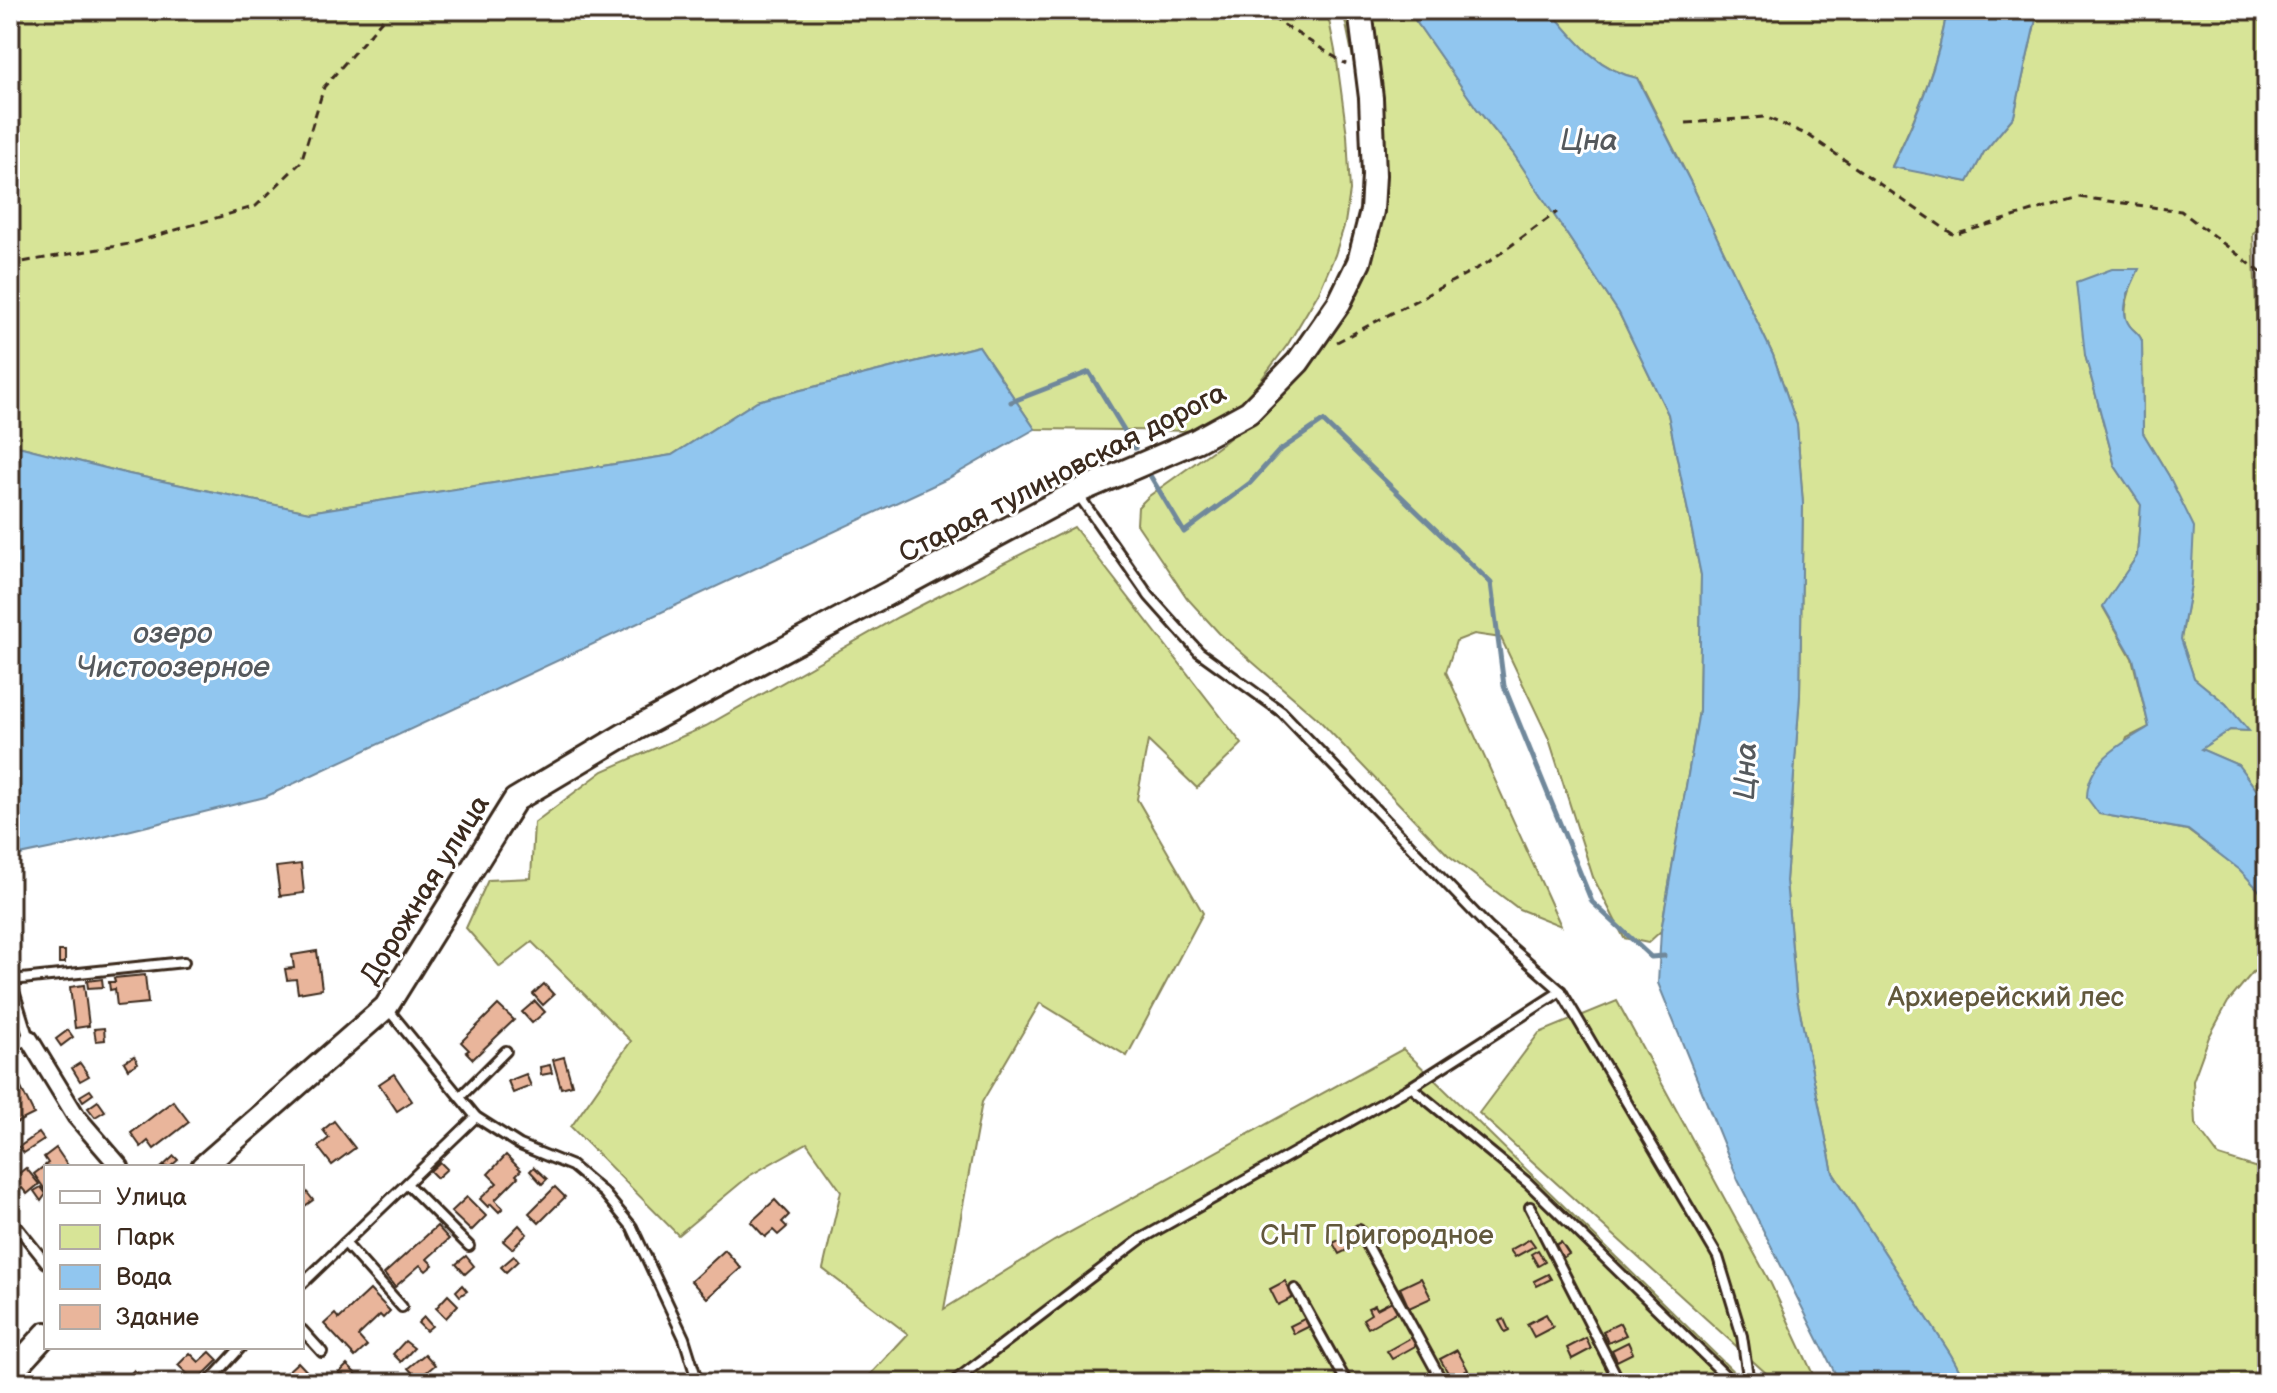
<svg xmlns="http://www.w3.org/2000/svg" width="2277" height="1393" font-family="'Balsamiq Sans',sans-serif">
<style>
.green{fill:#d7e497;stroke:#89875a;stroke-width:2}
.water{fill:#91c6ef;stroke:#6f889b;stroke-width:2}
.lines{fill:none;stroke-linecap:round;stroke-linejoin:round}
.stream{stroke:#6f889b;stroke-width:5}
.building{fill:#e9b59b;stroke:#3b2a1e;stroke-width:2}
.lane-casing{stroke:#3b2a1e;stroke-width:14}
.street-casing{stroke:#3b2a1e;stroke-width:22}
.secondary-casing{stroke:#3b2a1e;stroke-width:28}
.path{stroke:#3b2a1e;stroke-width:3;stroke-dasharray:8 6;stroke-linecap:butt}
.lane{stroke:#fff;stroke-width:8}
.street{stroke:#fff;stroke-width:16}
.secondary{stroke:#fff;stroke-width:22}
.labels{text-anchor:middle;stroke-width:6;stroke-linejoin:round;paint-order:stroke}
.street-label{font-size:28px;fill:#3b2a1e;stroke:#fff}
.park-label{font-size:28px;fill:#62583c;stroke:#fff}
.water-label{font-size:30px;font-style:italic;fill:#55595d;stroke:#fff}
</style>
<rect width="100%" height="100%" fill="#fff"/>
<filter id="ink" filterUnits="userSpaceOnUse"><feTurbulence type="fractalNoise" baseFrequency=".0125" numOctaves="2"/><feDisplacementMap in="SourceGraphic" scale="16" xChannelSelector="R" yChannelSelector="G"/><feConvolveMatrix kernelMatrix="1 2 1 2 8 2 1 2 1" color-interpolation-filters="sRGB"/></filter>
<g filter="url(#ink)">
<g class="green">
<polygon points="10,10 1327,10 1337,61 1347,135 1350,191 1345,223 1335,255 1319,292 1288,344 1239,409 1209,431 1035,429 979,346 757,401 672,455 309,512 129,474 10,444"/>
<polygon points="1343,10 1408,10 1477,109 1513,153 1619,313 1668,414 1701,575 1699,711 1661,931 1648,943 1624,938 1593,877 1549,739 1501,638 1474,634 1456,641 1446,672 1561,926 1519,909 1448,855 1317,718 1219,633 1187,598 1137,524 1138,507 1149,496 1226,441 1261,411 1324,316 1362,231 1368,175 1361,97"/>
<path d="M1550 10H1947C1939 63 1916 118 1892 166L1968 182 1984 152 2014 116 2038 10H2267V223L2253 233 2261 436 2267 459V804L2238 765 2200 749 2230 730 2248 731 2226 704 2194 678 2181 639 2191 584 2169 476 2143 433 2142 341C2139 332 2134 332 2129 325 2122 315 2127 300 2130 290L2085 355 2115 466 2141 505 2137 556 2103 607 2132 658 2149 727 2127 738 2100 814 2187 830 2240 869 2267 899V968L2253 972 2228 1002 2209 1037 2193 1081 2195 1124 2219 1156 2267 1171V1383H1966L1951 1355 1833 1173 1796 993 1786 881 1800 695 1803 504 1797 425 1773 355 1693 187 1638 78C1598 70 1575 40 1550 10Z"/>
<polygon points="1074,527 1242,744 1197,788 1148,741 1137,799 1203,913 1127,1056 1040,1003 982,1102 944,1309 1054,1241 1403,1049 1745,1383 862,1383 908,1334 823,1269 841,1191 807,1143 749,1176 678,1235 571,1127 631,1041 532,942 500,967 466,928 488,880 531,878 534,823 603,771 706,726 898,617"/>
<polygon points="1617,1001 1771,1284 1817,1383 1777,1383 1479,1113 1539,1033"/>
</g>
<g class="water">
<path d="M1408 10H1550C1575 40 1598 70 1637 78L1693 187 1773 355 1797 425 1803 504 1800 695 1786 881 1796 993 1833 1173 1951 1355 1966 1383H1840L1738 1180 1658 983 1661 931 1699 711 1701 575 1668 414 1619 313 1513 153 1477 109Z"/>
<path d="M1947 10H2038L2014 116 1984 152 1968 182 1892 167C1916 118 1939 64 1947 10Z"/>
<path d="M2112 269H2139C2132 285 2117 310 2130 326 2135 333 2139 332 2142 341L2143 433 2169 476 2194 527 2191 584 2181 639 2194 678 2226 704 2249 731 2230 730 2201 749 2238 765 2267 804V899L2240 870 2188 830 2099 814 2087 798C2087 762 2120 744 2149 727L2133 658 2103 606 2137 556 2141 505 2115 466 2085 355 2077 282Z"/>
<polygon points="979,346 1035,429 947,479 265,797 87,841 10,857 10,444 129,474 309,512 672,455 757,401"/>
</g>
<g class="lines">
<g class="stream">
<polyline points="1011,402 1089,372 1135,448"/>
<polyline points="1151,477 1184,532 1250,483 1279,451 1323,421 1491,583 1504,686 1592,902 1651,957 1664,956"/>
</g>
</g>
<g class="building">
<polygon points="301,864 304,893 280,896 276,867"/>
<rect x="59" y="951" width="6" height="12"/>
<polygon points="317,951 322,989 298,993 296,979 287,980 285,969 294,968 292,955"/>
<polygon points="145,975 148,1003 117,1006 115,989 110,990 109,982 115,982 114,978"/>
<polygon points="102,979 103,987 88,988 87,981"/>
<polygon points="544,984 554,995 543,1005 533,994"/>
<polygon points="84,985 89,1026 75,1028 70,987"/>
<polygon points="535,1001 545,1012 532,1023 522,1012"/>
<polygon points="498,1005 514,1020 473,1059 466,1052 469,1050 461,1042"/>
<polygon points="104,1028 105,1040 96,1041 94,1029"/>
<polygon points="68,1030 73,1037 61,1046 56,1039"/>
<polygon points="134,1056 138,1063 128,1069 124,1062"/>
<polygon points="564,1057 572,1085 561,1088 553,1060"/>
<polygon points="80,1063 89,1076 80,1081 72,1068"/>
<polygon points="550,1065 552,1073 541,1075 540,1067"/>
<polygon points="12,1070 34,1114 10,1126 10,1072"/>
<polygon points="394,1074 412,1101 397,1111 379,1084"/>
<polygon points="526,1074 531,1086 513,1093 508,1081"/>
<polygon points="90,1090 93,1094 83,1101 80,1096"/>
<polygon points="98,1101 105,1111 95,1117 88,1108"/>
<polygon points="173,1101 189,1122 154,1149 148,1141 141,1147 131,1133"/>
<polygon points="334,1121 355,1148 332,1165 318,1147 329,1138 323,1130"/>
<polygon points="39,1133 44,1140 24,1153 19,1147"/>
<polygon points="56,1148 69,1167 46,1167 46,1191 34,1174 48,1163 44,1157"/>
<polygon points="506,1155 521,1170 516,1175 518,1177 495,1200 503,1208 499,1212 491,1204 488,1207 480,1199 497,1183 488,1174"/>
<polygon points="174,1156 178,1160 170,1167 162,1167"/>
<polygon points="440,1162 447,1169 437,1178 430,1171"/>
<polygon points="534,1167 547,1179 542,1184 530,1171"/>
<polygon points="26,1168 39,1184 27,1194 22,1188 16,1193 10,1186 16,1181 14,1177"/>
<polygon points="41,1187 46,1194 41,1201 34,1191"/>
<polygon points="555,1187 565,1197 539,1223 529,1213"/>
<polygon points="306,1191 313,1200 302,1208 302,1194"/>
<polygon points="467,1197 486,1216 471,1231 451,1212"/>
<polygon points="775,1200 789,1215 782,1222 787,1227 778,1235 773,1230 765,1237 751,1222"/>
<polygon points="519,1225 527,1234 512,1249 503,1241"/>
<polygon points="437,1226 449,1239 427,1259 433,1265 426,1271 420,1265 395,1287 384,1274"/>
<polygon points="1353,1233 1359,1244 1339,1254 1333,1243"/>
<polygon points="1530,1239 1535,1246 1515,1257 1510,1250"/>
<polygon points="1561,1242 1569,1254 1559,1260 1552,1247"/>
<polygon points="725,1250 741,1268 707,1298 691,1281"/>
<polygon points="1538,1250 1545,1262 1538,1266 1531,1254"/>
<polygon points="466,1256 474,1266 465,1274 456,1264"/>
<polygon points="514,1256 518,1261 506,1272 501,1267"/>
<polygon points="1548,1274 1551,1279 1537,1286 1534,1281"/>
<polygon points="1421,1278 1431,1298 1409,1308 1400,1288"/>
<polygon points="1285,1281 1294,1297 1278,1305 1270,1289"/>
<polygon points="462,1285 467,1291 460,1296 456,1291"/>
<polygon points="370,1290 390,1311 383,1318 380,1315 358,1336 367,1346 355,1357 324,1324 335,1314 339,1319"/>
<polygon points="448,1295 458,1305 446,1318 436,1308"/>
<polygon points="1392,1301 1398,1311 1368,1328 1363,1319 1371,1314 1368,1308 1375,1305 1377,1309"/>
<polygon points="1546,1314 1553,1327 1534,1337 1527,1324"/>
<polygon points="424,1317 432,1326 426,1331 418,1323"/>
<polygon points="1306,1318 1310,1326 1294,1334 1290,1326"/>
<polygon points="1504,1319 1509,1330 1505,1332 1499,1321"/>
<polygon points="1620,1323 1626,1335 1608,1343 1603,1331"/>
<polygon points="1412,1337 1417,1345 1392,1359 1387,1351"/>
<polygon points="1586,1338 1591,1349 1572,1359 1567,1348"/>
<polygon points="405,1341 414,1348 401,1362 393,1354"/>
<polygon points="1628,1342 1633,1353 1617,1361 1612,1350"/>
<polygon points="1457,1350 1468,1370 1451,1378 1440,1359"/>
<polygon points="210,1352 218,1360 196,1382 178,1365 190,1353 199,1362"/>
<polygon points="425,1354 435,1365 418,1379 408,1368"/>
<polygon points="298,1362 314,1379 309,1383 275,1383"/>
<polygon points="347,1365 359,1377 353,1383 349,1383 339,1373"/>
<polygon points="134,1370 148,1383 122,1383"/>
<polygon points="674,1374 680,1383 661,1383"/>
<polygon points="1717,1374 1721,1381 1711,1383 1708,1379"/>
<polygon points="1020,1376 1022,1383 1001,1383"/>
</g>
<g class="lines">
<defs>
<g id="lane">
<polyline points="1077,493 1149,596 1199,652 1282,712 1489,928 1561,991 1718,1257 1742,1336 1749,1383"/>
<polyline points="12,980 184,962"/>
<polyline points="386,1007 476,1117 520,1145 572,1166 604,1193 632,1227 684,1338 698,1383"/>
<polyline points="10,1048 29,1039 10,978"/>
<polyline points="1411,1087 1561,991"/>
<polyline points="460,1097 506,1051"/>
<polyline points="408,1185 469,1246"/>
<polyline points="1530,1207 1620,1383"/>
<polyline points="10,1218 46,1263"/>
<polyline points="1359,1230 1443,1383"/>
<polyline points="345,1243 402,1307"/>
<polyline points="302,1284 476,1117"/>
<polyline points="1295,1289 1347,1383"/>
<polyline points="302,1330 322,1352"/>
<polyline points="208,1383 241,1347"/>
<polyline points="952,1383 1141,1239 1411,1087 1528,1183 1733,1383"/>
</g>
<polyline id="street" points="29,1039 76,1116 120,1167"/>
<g id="secondary">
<polyline points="203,1167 386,1007 515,800 624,735 1077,492 1196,441 1249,412 1298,362 1339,303 1359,262 1372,211 1374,175 1371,98 1360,10"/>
<polyline points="10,1374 46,1334"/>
</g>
</defs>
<use href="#lane" class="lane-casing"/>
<use href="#street" class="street-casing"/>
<use href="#secondary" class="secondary-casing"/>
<g class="path">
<polyline points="1260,10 1346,64"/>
<polyline points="1686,123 1765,117 1808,135 1954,235 2079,197 2181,211 2267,277"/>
<polyline points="10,264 129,244 256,206 301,162 324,87 391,10"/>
<polyline points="1337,342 1487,263 1557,212"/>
</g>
<use href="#lane" class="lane"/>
<use href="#street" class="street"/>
<use href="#secondary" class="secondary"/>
</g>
</g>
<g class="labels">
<g class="street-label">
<text transform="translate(1062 472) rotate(-27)" y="10">Старая тулиновская дорога</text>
<text transform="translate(424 889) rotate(-58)" y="10">Дорожная улица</text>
</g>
<g class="park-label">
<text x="2006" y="1006">Архиерейский лес</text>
<text x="1377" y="1244">СНТ Пригородное</text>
</g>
<g class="water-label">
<text x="1589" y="150">Цна</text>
<text x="173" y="643">озеро<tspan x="173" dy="34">Чистоозерное</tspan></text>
<text transform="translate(1745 771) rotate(-88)" y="10">Цна</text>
</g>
</g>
<rect width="2277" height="1393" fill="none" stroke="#fff" stroke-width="40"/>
<rect x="20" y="20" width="2237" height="1353" fill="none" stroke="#3b2a1e" stroke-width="3" filter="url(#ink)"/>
<rect x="44" y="1165" width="260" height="184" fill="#ffffff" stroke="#b1aaa5" stroke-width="2"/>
<rect x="60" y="1191" width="40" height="12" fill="#ffffff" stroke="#b1aaa5" stroke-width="2"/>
<text x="116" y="1205" font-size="24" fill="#3b2a1e">Улица</text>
<rect x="60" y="1225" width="40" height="24" fill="#d7e497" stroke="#b1aaa5" stroke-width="2"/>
<text x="116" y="1245" font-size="24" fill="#3b2a1e">Парк</text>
<rect x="60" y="1265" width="40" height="24" fill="#91c6ef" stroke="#b1aaa5" stroke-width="2"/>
<text x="116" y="1285" font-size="24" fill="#3b2a1e">Вода</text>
<rect x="60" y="1305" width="40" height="24" fill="#e9b59b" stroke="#b1aaa5" stroke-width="2"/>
<text x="116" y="1325" font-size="24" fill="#3b2a1e">Здание</text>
</svg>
